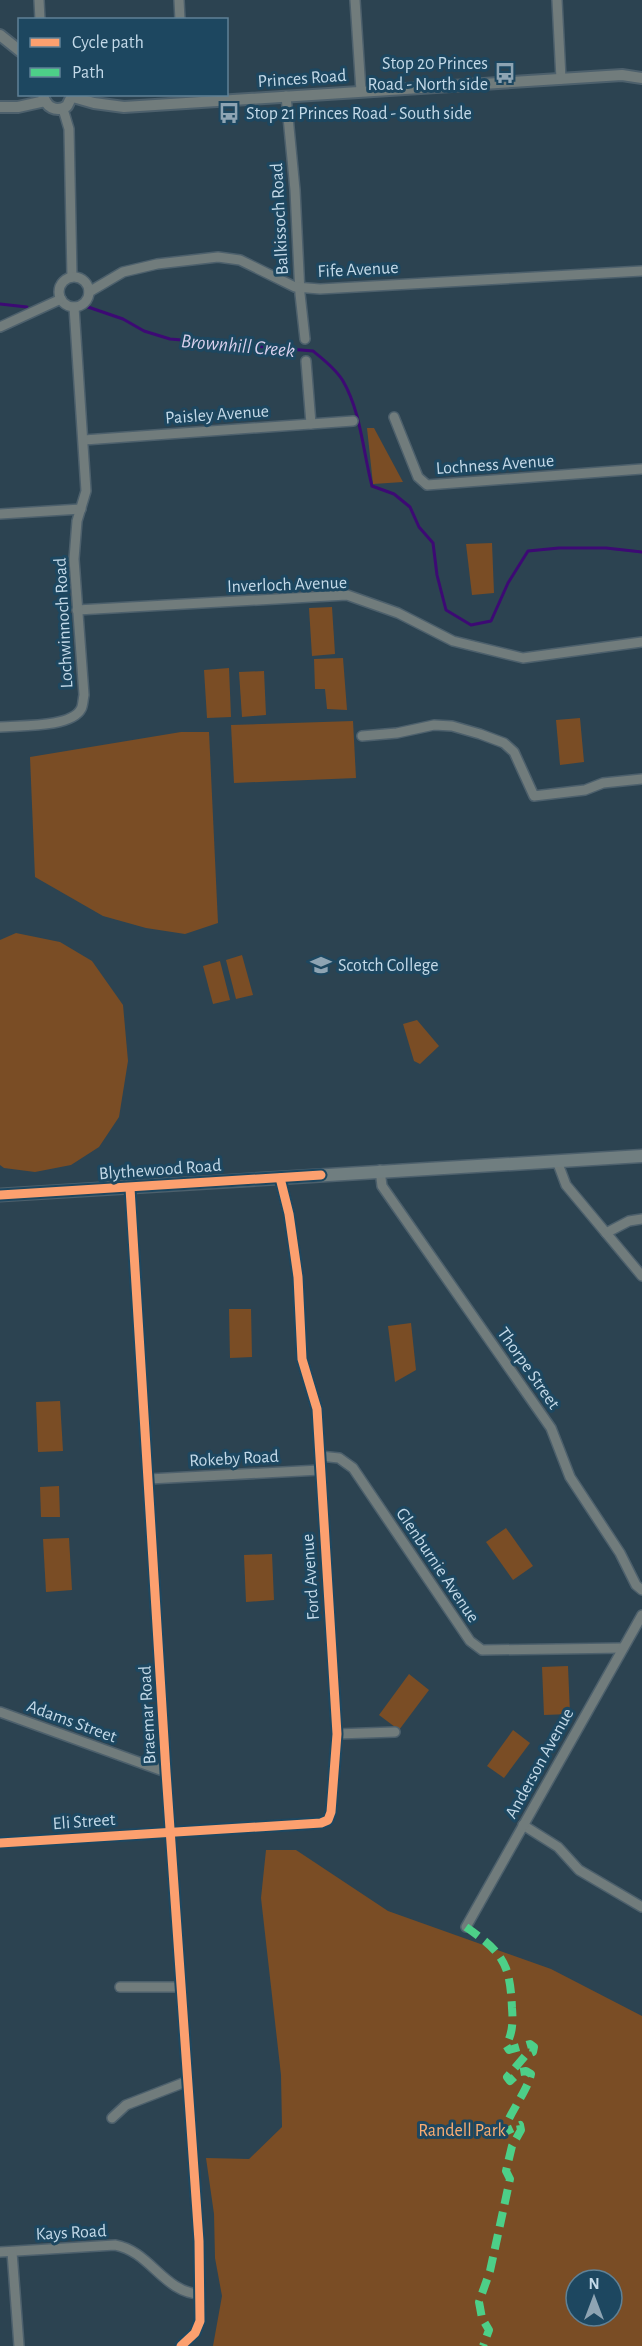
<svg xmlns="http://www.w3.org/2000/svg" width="642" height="2346" font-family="'Alegreya Sans',sans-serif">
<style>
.green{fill:#7a4d25;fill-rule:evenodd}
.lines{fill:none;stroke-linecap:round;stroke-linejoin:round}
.stream{stroke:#3d0a74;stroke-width:3}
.minor-casing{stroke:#4d606c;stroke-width:12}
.tertiary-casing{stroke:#4d606c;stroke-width:14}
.secondary-casing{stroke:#4d606c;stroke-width:15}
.minor{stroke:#717c7c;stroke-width:9}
.tertiary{stroke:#717c7c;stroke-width:10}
.secondary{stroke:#707e80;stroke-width:12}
.quiet{stroke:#4dcf88;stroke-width:8;stroke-dasharray:15 8;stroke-linecap:butt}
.cycleway-casing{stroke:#1d4760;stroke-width:13}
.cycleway{stroke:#fca06f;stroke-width:9}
.labels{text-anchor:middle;stroke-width:6;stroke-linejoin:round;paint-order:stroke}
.poi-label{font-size:18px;fill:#c3d9e8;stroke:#1d4760;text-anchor:start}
.street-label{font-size:18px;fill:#c3d9e8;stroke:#1d4760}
.park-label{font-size:18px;fill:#faad72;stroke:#1d4760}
.water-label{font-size:20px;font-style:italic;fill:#d7cfec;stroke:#1d4760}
</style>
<rect width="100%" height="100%" fill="#2c4351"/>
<g class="green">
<polygon points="367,428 374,428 403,482 373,484"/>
<polygon points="492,543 494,593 472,595 466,544"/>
<polygon points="332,607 335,654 312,656 309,608"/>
<polygon points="343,658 347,710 327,709 325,689 315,689 314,659"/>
<polygon points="229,668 231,717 207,718 204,670"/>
<polygon points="264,671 266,715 242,717 239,672"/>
<polygon points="580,718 584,762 560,765 556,720"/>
<polygon points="353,721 356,778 234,783 231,725"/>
<polygon points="181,732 209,732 218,923 185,934 146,928 103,916 35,877 30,757"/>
<polygon points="16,933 60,942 92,961 123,1005 128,1061 119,1117 99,1147 71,1165 35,1172 4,1168 0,1165 0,940"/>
<polygon points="242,955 253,995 236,999 226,960"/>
<polygon points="220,961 230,1000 213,1004 203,966"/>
<polygon points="417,1020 439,1046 420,1064 414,1061 403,1024"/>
<polygon points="229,1309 251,1309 252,1357 230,1358"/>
<polygon points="411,1323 416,1370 395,1382 388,1326"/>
<polygon points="60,1401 63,1451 38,1452 36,1402"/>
<polygon points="59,1486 60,1517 41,1517 40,1487"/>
<polygon points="506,1528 533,1566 513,1580 486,1542"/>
<polygon points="69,1538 72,1590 46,1592 43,1539"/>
<polygon points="272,1554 274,1600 246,1602 244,1555"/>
<polygon points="568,1666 570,1714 544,1715 542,1667"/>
<polygon points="409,1674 429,1690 399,1730 379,1715"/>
<polygon points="513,1730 530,1743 504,1778 487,1766"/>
<path d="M266 1850H296L388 1911 551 1969 642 2016V2346H213L222 2296 215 2258 214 2214 206 2158 249 2159 282 2127 281 2075 261 1898ZM576 2280H612V2316H576Z"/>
</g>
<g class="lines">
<g class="stream">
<polyline points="0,304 27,307"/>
<path d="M88 307 123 319 144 331 170 339 313 351C323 359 336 369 343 381 361 412 363 452 372 486L394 494 410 507 419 527 433 543 437 575 446 610 471 625 491 621 508 583 528 551 559 548H606L642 552"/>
</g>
<defs>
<g id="minor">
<polyline points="39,0 40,20"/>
<polyline points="179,0 180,20"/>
<polyline points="355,0 361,91"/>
<polyline points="557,0 561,79"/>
<polyline points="286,96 295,190 300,294 305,339"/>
<polyline points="63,109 69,129 72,277"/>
<circle cx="74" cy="292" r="15"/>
<polyline points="89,292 123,272 157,264 218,257 240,260 295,287 320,289 642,271"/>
<polyline points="0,327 61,299"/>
<polyline points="306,361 311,424"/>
<polyline points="394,417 418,477 427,485 642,469"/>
<polyline points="84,440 353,421"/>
<polyline points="0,514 81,509"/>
<polyline points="77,610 347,595 398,613 453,641 523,658 642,642"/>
<path d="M0 727C19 725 71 728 81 709 83 706 83 699 84 695L74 559 77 521 86 491 74 307"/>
<polyline points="362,736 397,733 434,725 452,726 480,734 504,743 514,752 534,796 585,790 603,783 642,779"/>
<polyline points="557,1161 566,1185 642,1276"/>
<polyline points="380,1170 382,1186 551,1428 570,1477 620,1553 636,1585 642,1590"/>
<polyline points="130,1188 166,1772 199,2241 200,2321 195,2333 181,2346"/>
<polyline points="606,1233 629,1221 642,1219"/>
<polyline points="320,1456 339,1458 353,1468 470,1641 482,1650 623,1648"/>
<polyline points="149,1479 320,1470"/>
<polyline points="0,1712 166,1772"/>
<polyline points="337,1734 395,1732"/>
<polyline points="523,1825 558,1847 579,1870 642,1907"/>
<polyline points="0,1843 321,1823 328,1820 331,1812 337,1734 317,1409 302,1359 298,1277 289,1214 280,1178"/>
<polyline points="466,1927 642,1615"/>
<polyline points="120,1987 181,1987"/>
<polyline points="112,2118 126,2105 188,2081"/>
<path d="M0 2252 115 2245C150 2251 164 2293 200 2294"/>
<polyline points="12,2252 19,2346"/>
</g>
<g id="tertiary">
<polyline points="0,35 20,51"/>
<path d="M43 94C45 107 56 113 67 106L73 94"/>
<polyline points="73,97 94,103 124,107 622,75 642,78"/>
<polyline points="0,107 18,107 45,101"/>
</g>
<polyline id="secondary" points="0,1195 642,1156"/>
</defs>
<use href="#minor" class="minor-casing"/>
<use href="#tertiary" class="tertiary-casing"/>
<use href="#secondary" class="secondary-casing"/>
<use href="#minor" class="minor"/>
<use href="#tertiary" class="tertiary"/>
<use href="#secondary" class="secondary"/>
<path class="quiet" d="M466 1927C503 1953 510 1963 512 2008 513 2021 513 2033 506 2045L509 2050 530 2044 534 2047 533 2052 526 2055 507 2077 510 2081 520 2072 526 2071 531 2074C528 2089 511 2111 505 2128V2132L520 2125 521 2130 512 2146 506 2171 510 2179 490 2271 479 2302 482 2318 489 2330 483 2346"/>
<defs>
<g id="cycleway">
<polyline points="130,1188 166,1772 199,2241 200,2321 195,2333 181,2346"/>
<polyline points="0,1195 321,1175"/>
<polyline points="0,1843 321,1823 328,1820 331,1812 337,1734 317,1409 302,1359 298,1277 289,1214 280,1178"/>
</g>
</defs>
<use href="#cycleway" class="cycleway-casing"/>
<use href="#cycleway" class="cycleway"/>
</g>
<defs>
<symbol id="bus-bare" viewBox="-9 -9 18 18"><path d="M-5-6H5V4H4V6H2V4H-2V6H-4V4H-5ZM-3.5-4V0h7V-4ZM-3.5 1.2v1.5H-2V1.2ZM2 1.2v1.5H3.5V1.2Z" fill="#8ea4b3" stroke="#1d4760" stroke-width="2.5" paint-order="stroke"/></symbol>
<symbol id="university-bare" viewBox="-9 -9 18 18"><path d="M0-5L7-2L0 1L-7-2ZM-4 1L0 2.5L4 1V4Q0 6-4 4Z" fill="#8ea4b3" stroke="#1d4760" stroke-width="2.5" paint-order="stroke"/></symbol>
</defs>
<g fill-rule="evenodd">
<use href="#bus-bare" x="490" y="58" width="30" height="30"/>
<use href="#bus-bare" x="214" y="98" width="30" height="30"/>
<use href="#university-bare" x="306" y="950" width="30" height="30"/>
</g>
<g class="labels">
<g class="poi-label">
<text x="488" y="69" text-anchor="end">Stop 20 Princes<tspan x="488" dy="21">Road - North side</tspan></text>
<text x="246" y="119">Stop 21 Princes Road - South side</text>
<text x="338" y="971">Scotch College</text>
</g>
<g class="street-label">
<text transform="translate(302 78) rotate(-4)" y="6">Princes Road</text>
<text transform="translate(279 219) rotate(-93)" y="6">Balkissoch Road</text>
<text transform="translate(358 269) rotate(-3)" y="6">Fife Avenue</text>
<text transform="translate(217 414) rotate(-4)" y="6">Paisley Avenue</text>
<text transform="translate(495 464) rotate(-4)" y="6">Lochness Avenue</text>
<text transform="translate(287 584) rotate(-2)" y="6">Inverloch Avenue</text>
<text transform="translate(63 623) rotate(-93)" y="6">Lochwinnoch Road</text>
<text transform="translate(160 1169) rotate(-4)" y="6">Blythewood Road</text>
<text transform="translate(529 1368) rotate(55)" y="6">Thorpe Street</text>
<text transform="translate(234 1458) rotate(-3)" y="6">Rokeby Road</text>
<text transform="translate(438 1565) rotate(56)" y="6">Glenburnie Avenue</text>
<text transform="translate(310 1577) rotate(-94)" y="6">Ford Avenue</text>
<text transform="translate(147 1715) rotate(-93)" y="6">Braemar Road</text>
<text transform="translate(72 1721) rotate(20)" y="6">Adams Street</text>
<text transform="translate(539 1763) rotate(-61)" y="6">Anderson Avenue</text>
<text transform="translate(84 1821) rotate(-4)" y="6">Eli Street</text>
<text transform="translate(71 2232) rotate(-3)" y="6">Kays Road</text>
</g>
<g class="park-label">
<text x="462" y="2136">Randell Park</text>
</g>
<g class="water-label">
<text transform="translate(238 345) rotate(5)" y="7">Brownhill Creek</text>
</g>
</g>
<rect x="18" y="18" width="210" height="78" fill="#1d4760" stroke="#5f8196" stroke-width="1.5"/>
<rect x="30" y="38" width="30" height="9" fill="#fca06f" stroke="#5f8196" stroke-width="1.5"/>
<text x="72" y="48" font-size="18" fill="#c3d9e8">Cycle path</text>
<rect x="30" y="68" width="30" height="9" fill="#4dcf88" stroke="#5f8196" stroke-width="1.5"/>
<text x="72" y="78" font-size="18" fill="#c3d9e8">Path</text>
<g transform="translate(594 2298)"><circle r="28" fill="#1d4760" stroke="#5f8196" stroke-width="1.5"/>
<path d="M0-4.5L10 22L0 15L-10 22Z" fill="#8ea4b3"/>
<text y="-9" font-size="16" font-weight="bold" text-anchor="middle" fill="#c3d9e8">N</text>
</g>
</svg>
